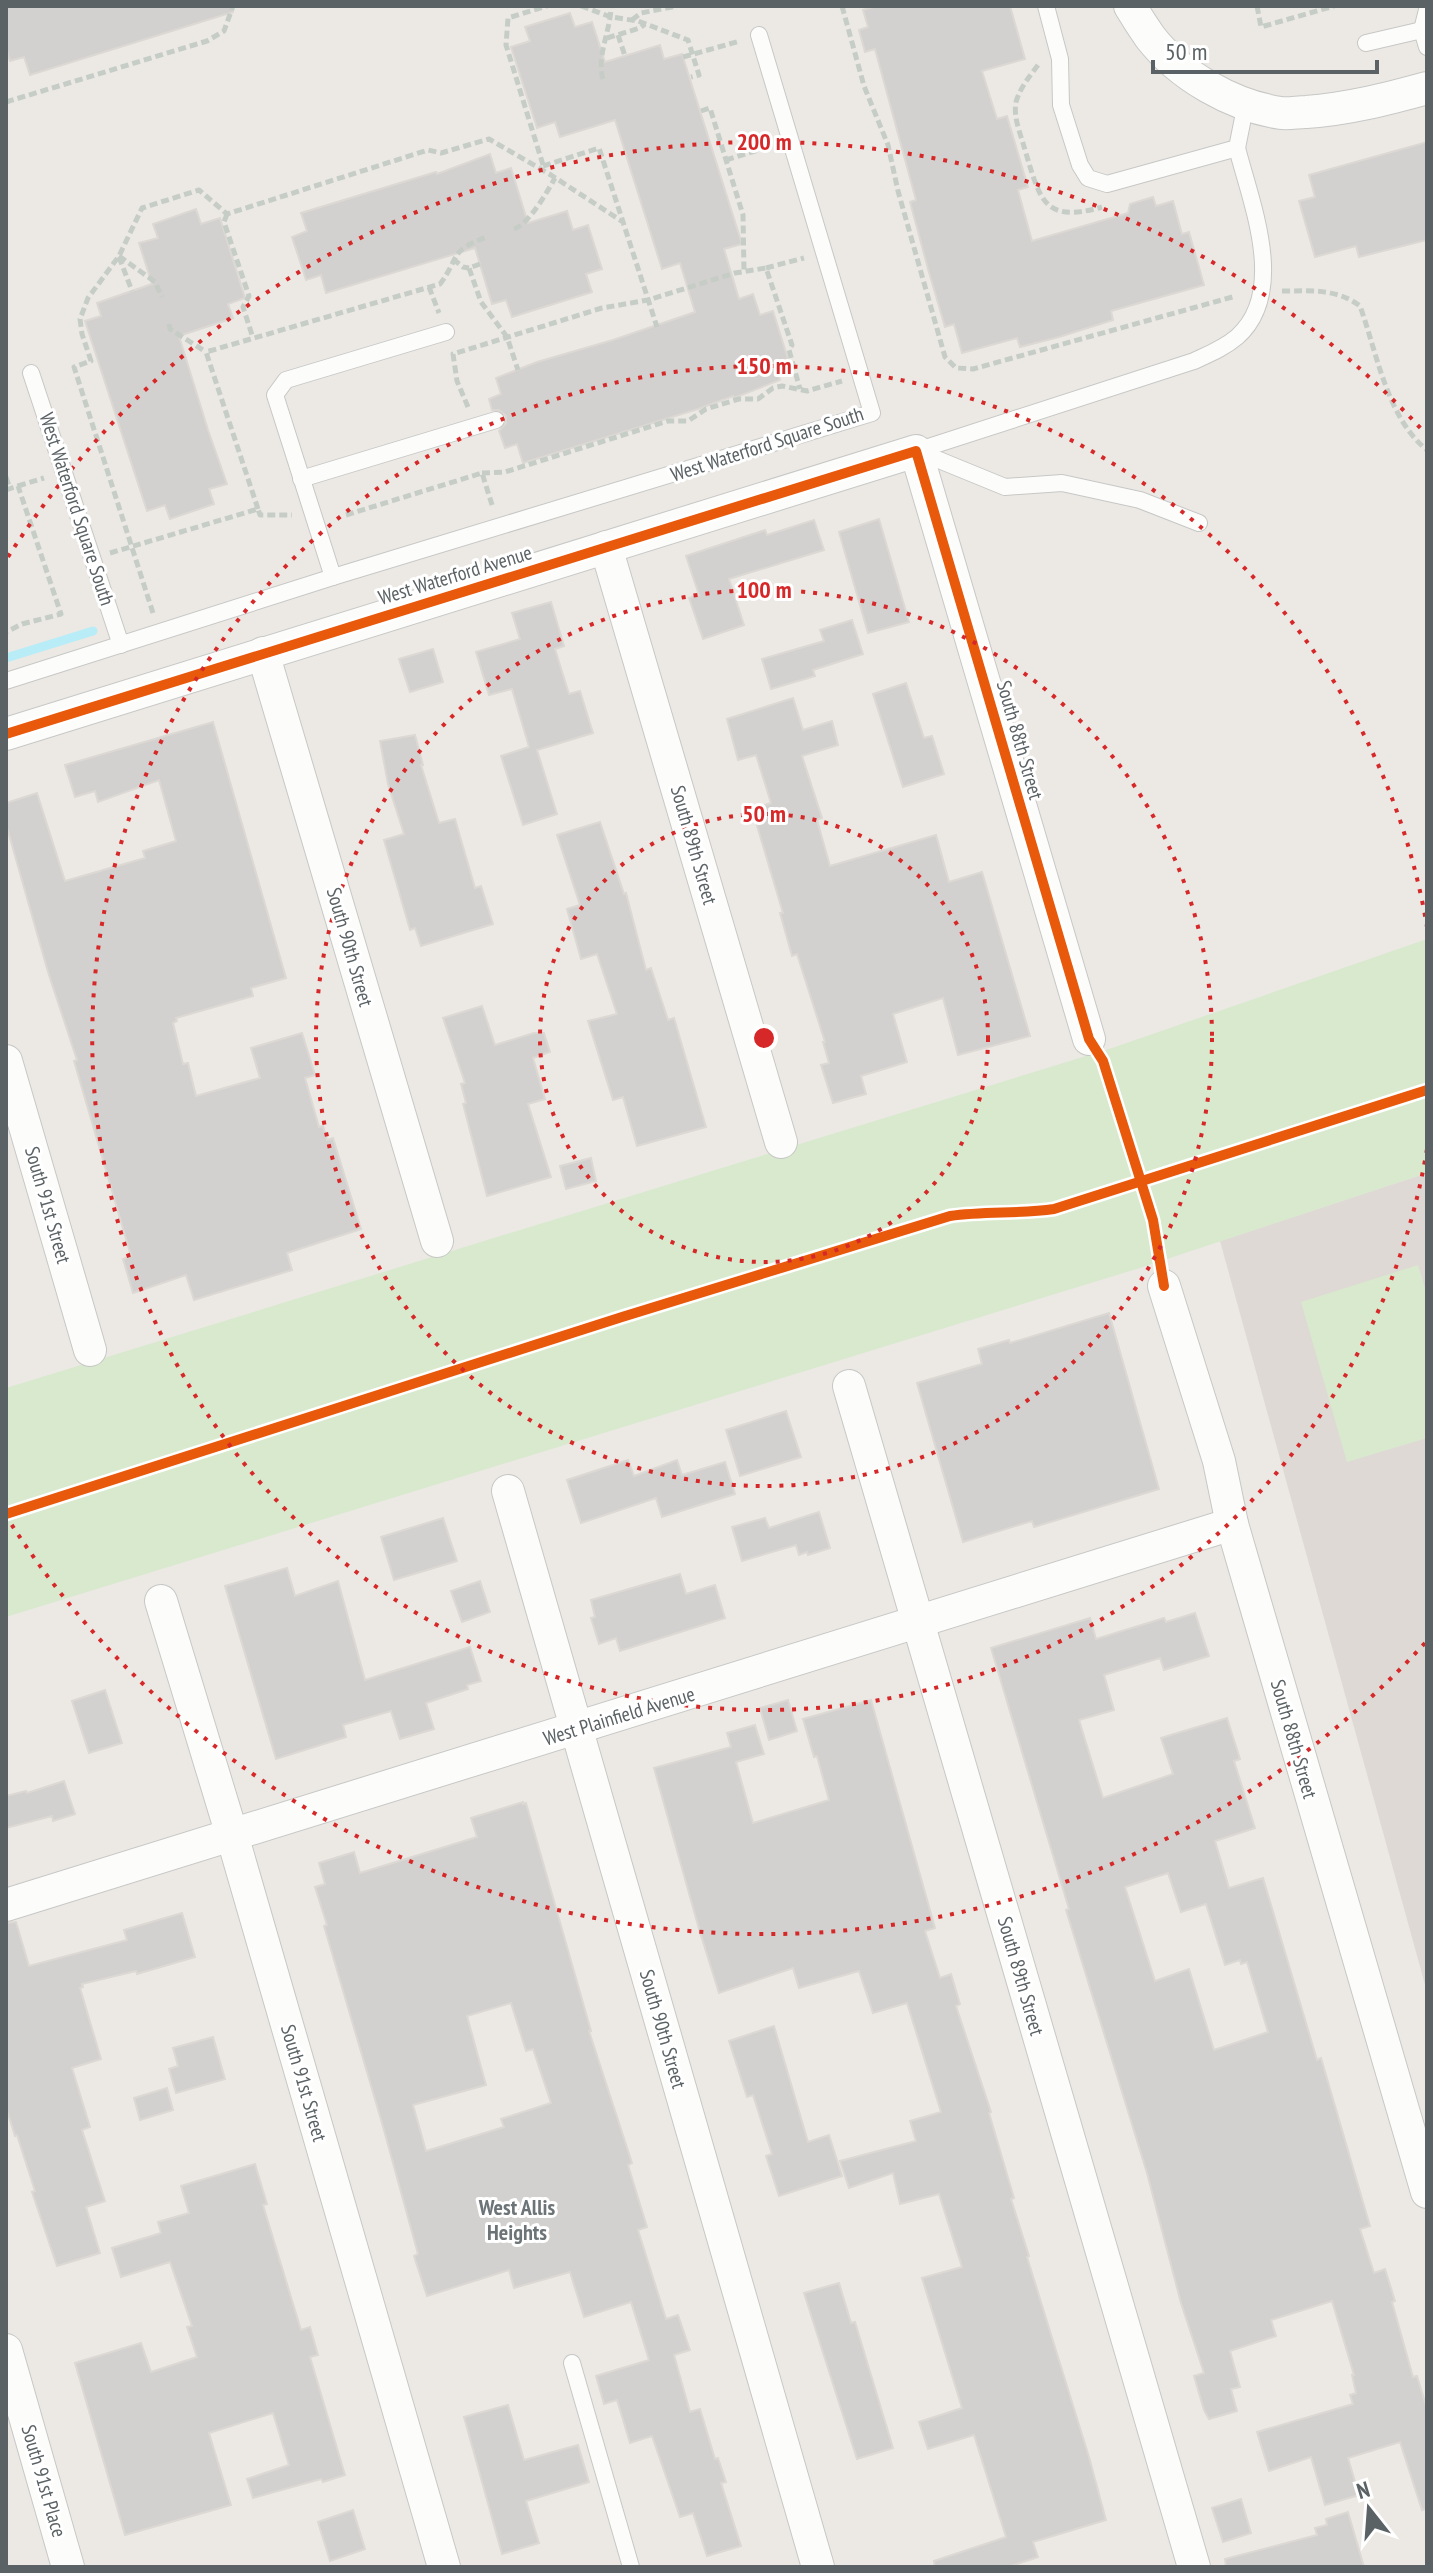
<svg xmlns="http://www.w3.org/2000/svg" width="1433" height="2573" font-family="'PT Sans Narrow',sans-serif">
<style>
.education{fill:#ded9d4}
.green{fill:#d8e9ce}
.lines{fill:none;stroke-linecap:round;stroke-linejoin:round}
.stream{stroke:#b8ecf7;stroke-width:9}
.building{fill:#d3d1cf;stroke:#dcd8d4;stroke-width:2;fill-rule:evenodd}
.service-casing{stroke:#c7c8c6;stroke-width:18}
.minor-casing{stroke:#c7c8c6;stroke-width:34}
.path{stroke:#c6cdc7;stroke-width:5;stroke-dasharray:8 4;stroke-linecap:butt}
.service{stroke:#fcfcfb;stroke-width:16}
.minor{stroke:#fcfcfb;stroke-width:32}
.cycleway-casing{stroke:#fff;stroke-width:15}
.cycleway{stroke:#e8590c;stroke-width:10}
.ring{fill:none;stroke:#d62828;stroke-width:4;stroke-dasharray:4 8}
.labels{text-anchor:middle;stroke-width:6;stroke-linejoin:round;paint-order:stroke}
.street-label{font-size:20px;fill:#5b6265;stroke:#fff}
.neighbourhood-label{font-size:22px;font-weight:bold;fill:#6c7477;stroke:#fff}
.centre{fill:#d62828;stroke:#fff;stroke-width:4}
.ring-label{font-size:24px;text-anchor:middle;font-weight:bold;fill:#d62828;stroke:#fff;stroke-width:6;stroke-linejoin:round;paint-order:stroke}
</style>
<rect width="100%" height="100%" fill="#ece9e5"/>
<polygon class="education" points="1427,1173 1427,1992 1220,1241"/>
<g class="green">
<polygon points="1427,939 1427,1173 1143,1267 6,1617 6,1388 1112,1048"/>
<polygon points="1418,1265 1427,1295 1427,1438 1347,1462 1301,1302"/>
</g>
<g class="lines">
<polyline class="stream" points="6,658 93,631"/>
</g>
<g class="building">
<polygon points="6,6 232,6 233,12 30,75 24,57 10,61 6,47"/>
<polygon points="877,6 1010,6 1025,59 982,71 997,119 1007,116 1028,187 1018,190 1032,241 1128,213 1130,204 1153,197 1156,206 1173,201 1182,234 1189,232 1204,285 1111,311 1113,320 1059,337 1020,347 1017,338 962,353 954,324 945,327 928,269 910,202 916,200 875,49 865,52 859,30 868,27 863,10"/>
<polygon points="570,13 575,27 592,22 605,62 660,45 664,59 682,54 742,244 724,249 739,299 753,294 760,315 773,311 788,359 775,363 780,380 734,398 733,396 698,409 523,463 517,444 505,448 499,431 506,423 506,416 499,410 492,410 489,399 501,394 496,378 537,362 613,340 695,312 680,263 662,269 615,120 560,137 555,122 537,128 511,47 530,41 525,27"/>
<polygon points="1427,142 1427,240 1359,257 1356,246 1315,257 1299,201 1315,197 1309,175"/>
<polygon points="490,154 496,173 511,168 528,223 567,211 573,230 588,225 602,269 586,274 592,292 512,317 506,300 492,304 475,248 326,293 321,275 306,280 292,237 307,231 301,213 436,172 437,174"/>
<polygon points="196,209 201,224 220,218 245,298 228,304 233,318 179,336 208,430 227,484 209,489 214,504 170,519 165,505 147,511 85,321 101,316 97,303 152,284 139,243 158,238 153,224"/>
<polygon points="879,519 909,622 868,633 839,532"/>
<polygon points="814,520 824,550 729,579 744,625 703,639 689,598 699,595 686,556 765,530 767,535"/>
<polygon points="551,602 564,646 555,649 569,694 580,691 593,733 537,750 557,814 523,825 501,756 529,747 512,689 489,695 476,652 520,639 512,613"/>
<polygon points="852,620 863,654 813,670 815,676 771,689 762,659 824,641 820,630"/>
<polygon points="433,649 443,682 410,692 399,659"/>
<polygon points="906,683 924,738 932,736 944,774 903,787 873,694"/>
<polygon points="793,698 803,730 832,721 838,745 802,756 822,818 817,820 830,866 936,835 949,882 982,872 1030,1036 958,1055 943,998 893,1014 907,1062 861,1076 866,1094 833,1103 821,1065 829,1063 823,1042 825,1042 797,954 792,956 780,913 783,913 752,809 771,803 756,755 738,760 727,719"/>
<polygon points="213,722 286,978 251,988 253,996 176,1018 177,1021 173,1023 183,1064 188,1063 196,1096 260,1078 251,1048 302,1033 315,1075 305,1078 319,1127 323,1126 327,1140 333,1138 361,1229 287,1253 292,1270 194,1300 186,1275 133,1293 123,1259 131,1256 74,1061 77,1060 48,972 6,824 6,803 37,793 65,881 145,858 143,851 176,841 159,780 98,802 95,791 75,797 65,765"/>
<polygon points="415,735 423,765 421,765 439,823 455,819 475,888 481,886 493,924 421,946 415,928 410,930 384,840 404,834 388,784 380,741"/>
<polygon points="600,822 624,894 626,893 646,970 651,968 668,1020 674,1018 706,1127 637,1146 623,1097 613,1100 588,1021 617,1014 597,954 581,959 567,909 580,905 557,835"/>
<polygon points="482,1006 495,1045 534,1033 544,1033 550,1052 533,1058 545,1099 528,1104 551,1177 487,1196 463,1104 466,1103 461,1084 465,1083 443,1018"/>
<polygon points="591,1158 596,1181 566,1189 560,1166"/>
<polygon points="1109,1313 1159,1489 1034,1527 1032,1521 963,1542 917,1383 982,1364 978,1349 1009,1340 1010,1343"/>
<polygon points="786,1411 801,1457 740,1476 726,1430"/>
<polygon points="628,1460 634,1476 677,1460 682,1475 725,1462 735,1494 662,1517 656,1498 581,1523 567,1480"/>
<polygon points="819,1512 830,1548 808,1555 807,1552 799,1555 796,1545 742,1561 732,1527 765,1518 769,1528"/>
<polygon points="443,1518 457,1561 394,1580 381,1537"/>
<polygon points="287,1568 295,1596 338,1581 365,1680 470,1647 481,1681 467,1685 468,1689 426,1703 434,1729 400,1739 391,1711 343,1725 346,1737 276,1759 225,1586"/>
<polygon points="680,1574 686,1594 715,1585 725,1618 620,1651 616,1638 599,1644 591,1618 595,1617 591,1600"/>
<polygon points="480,1581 490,1612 462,1622 451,1591"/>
<path d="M1195 1613 1209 1656 1164 1670 1160 1658 1104 1675 1114 1710 1079 1720 1103 1798 1173 1774 1161 1738 1227 1718 1240 1759 1234 1761 1255 1828 1215 1841 1229 1888 1263 1878 1317 2060 1321 2058 1370 2226 1360 2229 1374 2273 1385 2269 1395 2301 1392 2302 1413 2377 1417 2376 1427 2409V2509L1422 2510 1400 2442 1348 2458 1359 2495 1325 2505 1311 2457 1269 2471 1257 2432 1353 2404 1350 2395 1356 2393 1352 2375H1354L1332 2301 1271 2320 1276 2336 1230 2351 1240 2387 1231 2389 1237 2411 1209 2419 1204 2410 1194 2376 1204 2373 1181 2303 1147 2173 1066 1910 1069 1909 991 1648 1090 1618 1096 1639 1164 1618 1166 1622ZM1168 1873 1181 1912 1206 1904 1225 1965 1240 1960 1241 1964 1247 1962 1268 2032 1214 2050 1189 1969 1155 1981 1125 1887Z"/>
<polygon points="105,1690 122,1743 89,1753 72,1701"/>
<polygon points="788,1700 797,1731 769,1740 760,1708"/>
<polygon points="871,1700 935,1928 925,1931 940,1978 951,1974 960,2004 956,2006 991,2112 989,2113 1014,2198 1011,2199 1029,2256 1027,2257 1089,2457 1106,2520 1033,2542 1038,2557 1008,2567 935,2567 934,2561 1006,2537 974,2435 928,2449 919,2422 962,2408 922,2278 962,2267 939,2194 900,2204 893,2173 849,2188 840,2161 916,2141 910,2121 941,2112 907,2003 873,2013 859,1971 799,1988 793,1968 719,1993 699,1929 654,1768 731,1747 727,1733 755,1725 764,1754 736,1762 753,1823 829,1800 817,1756 814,1757 803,1719"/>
<polygon points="64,1781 75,1814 53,1821 52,1816 6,1828 6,1796 26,1791 27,1793"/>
<path d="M523 1802V1804L526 1803 591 2031H589L632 2163 628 2165 647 2227 638 2230 666 2319 678 2315 690 2350 674 2355 690 2412 700 2409 715 2459 718 2458 726 2482 721 2483 741 2546 707 2556 693 2513 680 2517 652 2436 630 2443 617 2400 604 2404 596 2376 649 2360 631 2302 584 2317 570 2272 514 2288 509 2270 427 2296 414 2256 418 2254 382 2123 324 1926 327 1925 315 1887 325 1884 319 1863 354 1852 360 1873 477 1837 471 1818ZM511 2003 526 2051 533 2049 551 2103 501 2119 504 2127 426 2151 413 2105 486 2085 467 2016Z"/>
<polygon points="182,1913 195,1957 137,1974 136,1971 82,1984 83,1987 80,1988 101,2059 72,2068 90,2127 82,2130 105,2201 86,2207 100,2253 57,2266 32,2192 35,2191 17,2135 15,2136 6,2107 6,1923 16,1922 29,1966 127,1940 124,1930"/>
<polygon points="774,2026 808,2142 829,2135 842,2176 779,2196 766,2156 772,2154 753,2095 747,2097 729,2041"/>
<polygon points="213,2037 225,2079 176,2093 169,2069 178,2066 173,2048"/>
<polygon points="167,2088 173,2110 140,2120 134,2098"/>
<polygon points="255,2164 267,2204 263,2205 301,2330 310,2327 318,2355 310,2357 345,2475 323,2482 321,2479 253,2498 247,2479 289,2465 273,2413 209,2433 231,2505 125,2535 75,2363 141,2343 151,2372 197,2357 187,2327 192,2326 170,2262 121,2277 112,2248 161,2233 158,2222 189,2213 181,2186"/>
<polygon points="839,2283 851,2323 855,2322 893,2448 857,2459 804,2293"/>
<polygon points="508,2405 524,2460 578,2445 589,2482 526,2501 539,2543 502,2554 464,2417"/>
<polygon points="1241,2499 1251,2533 1223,2542 1212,2508"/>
<polygon points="353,2510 365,2549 330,2561 318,2522"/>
<polygon points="1348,2512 1364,2567 1226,2567 1225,2559 1317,2535 1315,2528 1327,2525 1326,2519"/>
</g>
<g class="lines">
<defs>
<g id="service">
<polyline points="1046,6 1060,59 1061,105 1080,165 1088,178 1107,184 1237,148 1246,103"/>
<polyline points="1427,10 1422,30 1427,47"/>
<polyline points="1366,43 1422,30"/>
<polyline points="31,373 121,645"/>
<path d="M916 451 1194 361C1209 354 1224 348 1237 337 1288 292 1251 203 1237 148"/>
<polyline points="917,451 1005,487 1062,483 1140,500 1199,523"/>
<polyline points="301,479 496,420"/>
<polyline points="333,577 275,395 286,380 446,332"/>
<polyline points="6,681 333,577 872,413 759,35"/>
<polyline points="572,2363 631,2567"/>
</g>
<g id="minor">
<path d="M1130 6C1136 16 1143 27 1150 37 1180 76 1233 106 1281 113 1289 114 1298 112 1306 112 1348 109 1387 99 1427 88"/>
<polyline points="606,547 781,1142"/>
<polyline points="263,653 437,1241"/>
<polyline points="6,734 916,451 1089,1039"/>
<polyline points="6,1061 90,1350"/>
<polyline points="1164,1286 1219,1461 1232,1524 1427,2192"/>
<polyline points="849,1386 1194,2567"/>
<polyline points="508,1491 818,2567"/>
<polyline points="161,1601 232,1835 444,2567"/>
<polyline points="6,1905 1232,1524"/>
<polyline points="6,2350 68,2567"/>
</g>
</defs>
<use href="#service" class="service-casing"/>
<use href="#minor" class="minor-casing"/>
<g class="path">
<polyline points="581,6 611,17 638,21 688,40 699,75 691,77"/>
<polyline points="842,6 864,86 888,145 898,191 945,357 956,368 973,369 1236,296"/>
<polyline points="1257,6 1261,27 1334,6"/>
<polyline points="632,20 641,13 677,6"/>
<polyline points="618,35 625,56"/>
<polyline points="607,38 640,28 645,24"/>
<polyline points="683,57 740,41"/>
<path d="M1038 65C1029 77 1020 88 1016 102 1013 118 1021 135 1025 150 1040 199 1043 224 1102 207"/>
<path d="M603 79C596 56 611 30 611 6"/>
<polyline points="6,102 207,41 224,31 233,6"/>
<polyline points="701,111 710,108 743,215 744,272"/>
<polyline points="726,160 771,146"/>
<polyline points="543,165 506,45 508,18 547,6"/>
<polyline points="543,166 599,148 623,222"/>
<polyline points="227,214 224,222 249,296 243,307 253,338"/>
<path d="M514 229C529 224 547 192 555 178"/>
<polyline points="119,256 155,282 162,297"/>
<polyline points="119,257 132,291"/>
<polyline points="453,259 463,267 469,268"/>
<polyline points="480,264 469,268 481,302 507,337 518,370"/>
<polyline points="766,268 804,258"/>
<polyline points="429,287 439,313"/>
<path d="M1282 291C1310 291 1336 288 1360 306 1377 353 1387 418 1427 450"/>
<polyline points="169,324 170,329 206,352"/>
<polyline points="468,407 457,381 453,354 602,308 648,300 735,273 766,268 792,345 789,350 800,389"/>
<polyline points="482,473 505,472 668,421 688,421 706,409 739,399 758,399 773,388 782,386 807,391 842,381"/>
<polyline points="6,477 10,489"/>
<polyline points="18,486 44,478"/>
<polyline points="6,490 18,486 61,614 22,624 6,632"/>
<path d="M258 509 206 352 440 284C461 256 448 251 487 237"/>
<polyline points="346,515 482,473 493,508"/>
<polyline points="110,553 258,509 260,515 292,515"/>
<polyline points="153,613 74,367 91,361 82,334 80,319 88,298 119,256 142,208 199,190 227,214 428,150 441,153 489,139 551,175 623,222 657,327"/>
</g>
<use href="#service" class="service"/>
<use href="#minor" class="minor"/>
<defs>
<g id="cycleway">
<polyline points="6,734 916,451 1089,1039 1103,1061 1153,1220 1164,1286"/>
<path d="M6 1514 622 1317 950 1216C985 1211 1019 1214 1054 1209L1427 1090"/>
</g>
</defs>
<use href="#cycleway" class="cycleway-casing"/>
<use href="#cycleway" class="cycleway"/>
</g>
<g class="ring">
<circle cx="764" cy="1038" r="224"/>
<circle cx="764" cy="1038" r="448"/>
<path d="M1427 1149A672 672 0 1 1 1427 927"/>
<path d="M1425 1643A896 896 0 0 1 8 1519M8 557A896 896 0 0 1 1425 433"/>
</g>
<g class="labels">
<g class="street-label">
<text transform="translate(767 444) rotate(-18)" y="7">West Waterford Square South</text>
<text transform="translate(77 509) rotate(72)" y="7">West Waterford Square South</text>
<text transform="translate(455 575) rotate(-17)" y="7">West Waterford Avenue</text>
<text transform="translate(1020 740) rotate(74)" y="7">South 88th Street</text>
<text transform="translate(694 845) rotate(74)" y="7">South 89th Street</text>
<text transform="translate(350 947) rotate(74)" y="7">South 90th Street</text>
<text transform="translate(48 1205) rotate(74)" y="7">South 91st Street</text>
<text transform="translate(619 1716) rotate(-17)" y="7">West Plainfield Avenue</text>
<text transform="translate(1294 1739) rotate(74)" y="7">South 88th Street</text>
<text transform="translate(1021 1976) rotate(74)" y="7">South 89th Street</text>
<text transform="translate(663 2029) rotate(74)" y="7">South 90th Street</text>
<text transform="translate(304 2083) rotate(74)" y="7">South 91st Street</text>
<text transform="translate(44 2481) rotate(74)" y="7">South 91st Place</text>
</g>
<g class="neighbourhood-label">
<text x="517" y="2215">West Allis<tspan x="517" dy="25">Heights</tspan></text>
</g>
</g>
<circle cx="764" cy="1038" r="12" class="centre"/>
<g class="ring-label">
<text x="764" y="150">200 m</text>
<text x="764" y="374">150 m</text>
<text x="764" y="598">100 m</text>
<text x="764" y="822">50 m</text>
</g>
<rect width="1433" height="2573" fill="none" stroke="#5b6265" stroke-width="16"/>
<g transform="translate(1369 2509) rotate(343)" stroke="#ffffff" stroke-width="6" paint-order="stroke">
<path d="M0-6L14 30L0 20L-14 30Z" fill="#5b6265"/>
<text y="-12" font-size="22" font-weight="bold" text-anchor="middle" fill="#5b6265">N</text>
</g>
<path d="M1153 60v12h224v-12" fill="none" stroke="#5b6265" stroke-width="4"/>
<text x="1165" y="60" font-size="24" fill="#5b6265" stroke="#ffffff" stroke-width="6" paint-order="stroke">50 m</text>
</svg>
